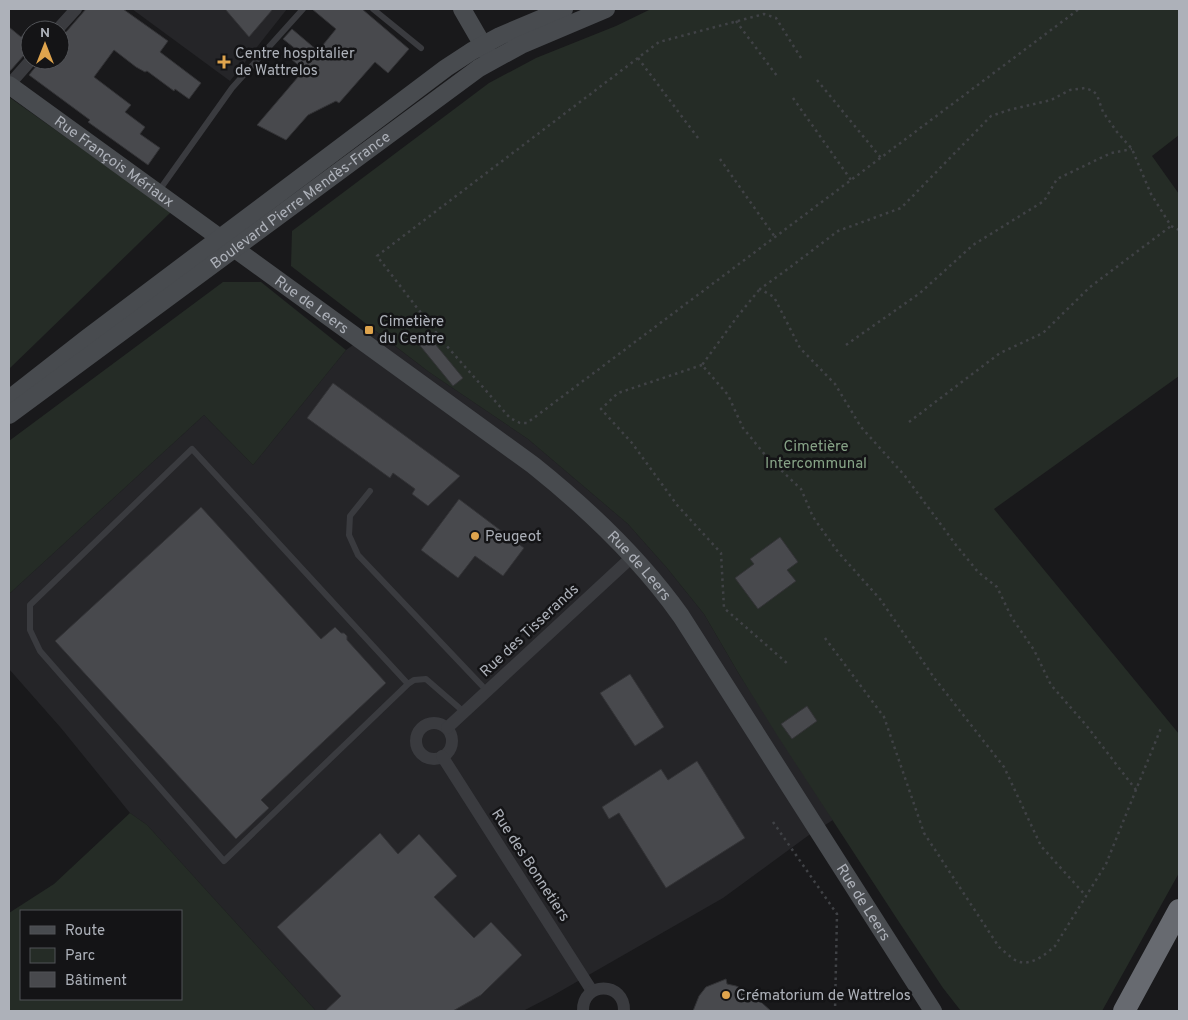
<svg xmlns="http://www.w3.org/2000/svg" width="1188" height="1020" font-family="Overpass,sans-serif">
<style>
.built{fill:#252528}
.green{fill:#252c26;fill-rule:evenodd}
.building{fill:#48494d;stroke:#333336}
.lines{fill:none;stroke-linecap:round;stroke-linejoin:round}
.path{stroke:#404246;stroke-width:2.5;stroke-dasharray:2.5 4;stroke-linecap:butt}
.lane{stroke:#3a3b3f;stroke-width:6}
.street{stroke:#3a3b3f;stroke-width:12}
.secondary{stroke:#484b4f;stroke-width:18}
.highway{stroke:#676a70;stroke-width:22}
.poi-dot{fill:#dfa44d;stroke:#141416;stroke-width:2}
.labels{text-anchor:middle;stroke-width:5;stroke-linejoin:round;paint-order:stroke}
.poi-label{font-size:15px;fill:#adb1b9;stroke:#141416;text-anchor:start}
.street-label{font-size:15px;fill:#adb1b9;stroke:#141416}
.park-label{font-size:15px;fill:#86a286;stroke:#141416}
</style>
<rect width="100%" height="100%" fill="#19191b"/>
<g class="built">
<polygon points="132,9 287,9 230,81"/>
<polygon points="374,330 429,372 528,439 628,524 667,568 704,614 739,674 833,820 809,835 723,898 552,996 523,1011 316,1011 147,825 130,813 61,728 9,669 9,594 204,415 253,465 346,350"/>
</g>
<g class="green">
<polygon points="651,9 1179,9 1179,135 1152,156 1179,194 1179,376 994,509 1179,734 1179,873 1102,1011 961,1011 943,988 899,922 777,735 739,674 704,614 667,568 628,524 528,439 429,372 291,266 292,231 489,83 536,58 616,26"/>
<polygon points="9,97 171,212 9,369"/>
<polygon points="223,282 261,282 346,350 253,465 204,415 9,594 9,441"/>
<path d="M130 813 147 825 316 1011H9V913L54 884ZM181 911V999H21V911Z"/>
</g>
<g class="building">
<polygon points="86,9 123,9 168,41 160,52 201,83 189,99 175,89 174,91 147,71 145,72 136,67 114,50 94,77 131,105 125,112 145,127 140,134 160,148 148,165 88,122 90,120 29,75 37,65 39,60 60,60 60,39"/>
<polygon points="225,9 273,9 249,37"/>
<polygon points="312,9 362,9 409,49 388,73 375,62 339,103 336,101 308,115 286,140 257,125 304,70 290,58 297,50 283,39 292,29 318,51 336,29"/>
<polygon points="30,26 30,52 25,54 11,70 9,71 9,27 21,37"/>
<polygon points="427,334 463,378 453,386 417,342"/>
<polygon points="333,383 460,476 428,506 412,494 415,489 393,473 390,478 307,418"/>
<polygon points="459,499 524,548 503,576 475,556 458,578 421,550"/>
<polygon points="201,507 321,639 335,627 341,633 344,633 347,636 347,640 386,683 261,800 269,808 236,839 55,641"/>
<polygon points="780,537 798,562 787,570 796,581 758,609 735,578 754,564 750,559"/>
<polygon points="630,674 664,727 635,746 600,693"/>
<polygon points="807,706 817,721 792,739 781,724"/>
<polygon points="697,761 745,838 666,888 619,813 609,819 602,807 661,769 668,780"/>
<polygon points="380,833 398,854 419,834 457,876 434,897 474,938 491,922 522,955 481,995 453,1011 325,1011 341,996 277,927"/>
<polygon points="726,979 727,984 736,986 745,990 753,995 771,1011 693,1011 699,996 706,987"/>
</g>
<g class="lines">
<g class="path">
<polyline points="736,21 777,76"/>
<polyline points="638,58 698,138"/>
<polyline points="801,58 776,18 764,14 659,42 377,256 445,344 510,418 520,423 527,423 1079,9"/>
<polyline points="817,80 881,158"/>
<polyline points="793,98 851,180"/>
<polyline points="720,159 775,237"/>
<polyline points="759,290 737,317 702,365 728,395 743,428 766,456 801,489 813,517 838,552 880,599 935,679 1004,767 1041,846 1086,896"/>
<polyline points="846,345 920,293 973,245 1044,201 1057,179 1111,153 1132,149"/>
<polyline points="702,365 618,393 601,409 632,443 677,505 721,553 724,608 788,664"/>
<polyline points="909,422 1000,353 1043,333 1090,287 1171,226"/>
<path d="M825 638 884 717 924 833 999 947C1004 951 1010 957 1015 960 1029 968 1045 955 1055 946L1106 864 1161 728"/>
<polyline points="1136,790 1086,725 1051,685 1034,650 1012,618 997,587 978,572 956,545 905,476 861,427 835,384 800,348 774,297 760,289 785,271 838,231 901,208 991,116 1009,110 1051,100 1070,90 1085,88 1093,91 1097,95 1103,112 1117,132 1132,149 1151,194 1171,226 1179,230"/>
<polyline points="773,822 837,914 835,1011"/>
</g>
<g class="lane">
<polyline points="373,9 421,48"/>
<polyline points="158,192 232,88 303,9"/>
<polyline points="370,491 350,516 349,535 358,555 487,691"/>
<polyline points="408,684 192,449 30,605 30,630 40,651 224,861 408,684 414,680 426,679 464,712"/>
</g>
<g class="street">
<polyline points="57,30 76,9"/>
<polyline points="9,85 31,60"/>
<circle cx="434" cy="741" r="18"/>
<polyline points="447,728 633,556"/>
<polyline points="442,756 592,991"/>
<path d="M583 1011C582 981 625 981 624 1011"/>
</g>
<g class="secondary">
<polyline points="462,9 488,54"/>
<path id="s1" d="M9 85 533 465C588 509 640 558 681 616L933 1011"/>
<polyline points="9,399 87,338 446,68 472,51 500,36 564,9"/>
<path id="s2" d="M9 415 479 68 521 45 606 9"/>
</g>
<polyline class="highway" points="1124,1011 1179,910"/>
</g>
<g class="poi-dot">
<path d="M221.5 54.5h5v5h5v5h-5v5h-5v-5h-5v-5h5z"/>
<rect x="364" y="325" width="10" height="10" rx="2.5"/>
<circle cx="475" cy="536" r="5"/>
<circle cx="726" cy="995" r="5"/>
</g>
<g class="labels">
<g class="poi-label">
<text x="235" y="58">Centre hospitalier<tspan x="235" dy="17">de Wattrelos</tspan></text>
<text x="379" y="326">Cimetière<tspan x="379" dy="17">du Centre</tspan></text>
<text x="485" y="541">Peugeot</text>
<text x="736" y="1000">Crématorium de Wattrelos</text>
</g>
<g class="street-label">
<text dy="5" stroke="none"><textPath href="#s1" startOffset="130">Rue François Mériaux</textPath></text>
<text dy="5" stroke="none"><textPath href="#s2" startOffset="362">Boulevard Pierre Mendès-France</textPath></text>
<text dy="5" stroke="none"><textPath href="#s1" startOffset="374">Rue de Leers</textPath></text>
<text dy="5" stroke="none"><textPath href="#s1" startOffset="794">Rue de Leers</textPath></text>
<text transform="translate(529 630) rotate(-43)" y="5">Rue des Tisserands</text>
<text transform="translate(531 865) rotate(57)" y="5">Rue des Bonnetiers</text>
<text dy="5" stroke="none"><textPath href="#s1" startOffset="1199">Rue de Leers</textPath></text>
</g>
<g class="park-label">
<text x="816" y="451">Cimetière<tspan x="816" dy="17">Intercommunal</tspan></text>
</g>
</g>
<rect width="1188" height="1020" fill="none" stroke="#adb1b9" stroke-width="20"/>
<rect x="20" y="910" width="162" height="90" fill="#141416" stroke="#515357"/>
<rect x="30" y="926" width="25" height="8" fill="#484b4f" stroke="#515357"/>
<text x="65" y="935" font-size="15" fill="#adb1b9">Route</text>
<rect x="30" y="948" width="25" height="15" fill="#252c26" stroke="#515357"/>
<text x="65" y="960" font-size="15" fill="#adb1b9">Parc</text>
<rect x="30" y="972" width="25" height="15" fill="#48494d" stroke="#515357"/>
<text x="65" y="985" font-size="15" fill="#adb1b9">Bâtiment</text>
<g transform="translate(45 45)"><circle r="24" fill="#141416" stroke="#515357"/>
<path d="M0-4L9 19L0 12L-9 19Z" fill="#dfa44d"/>
<text y="-8" font-size="14" font-weight="bold" text-anchor="middle" fill="#adb1b9">N</text>
</g>
</svg>
